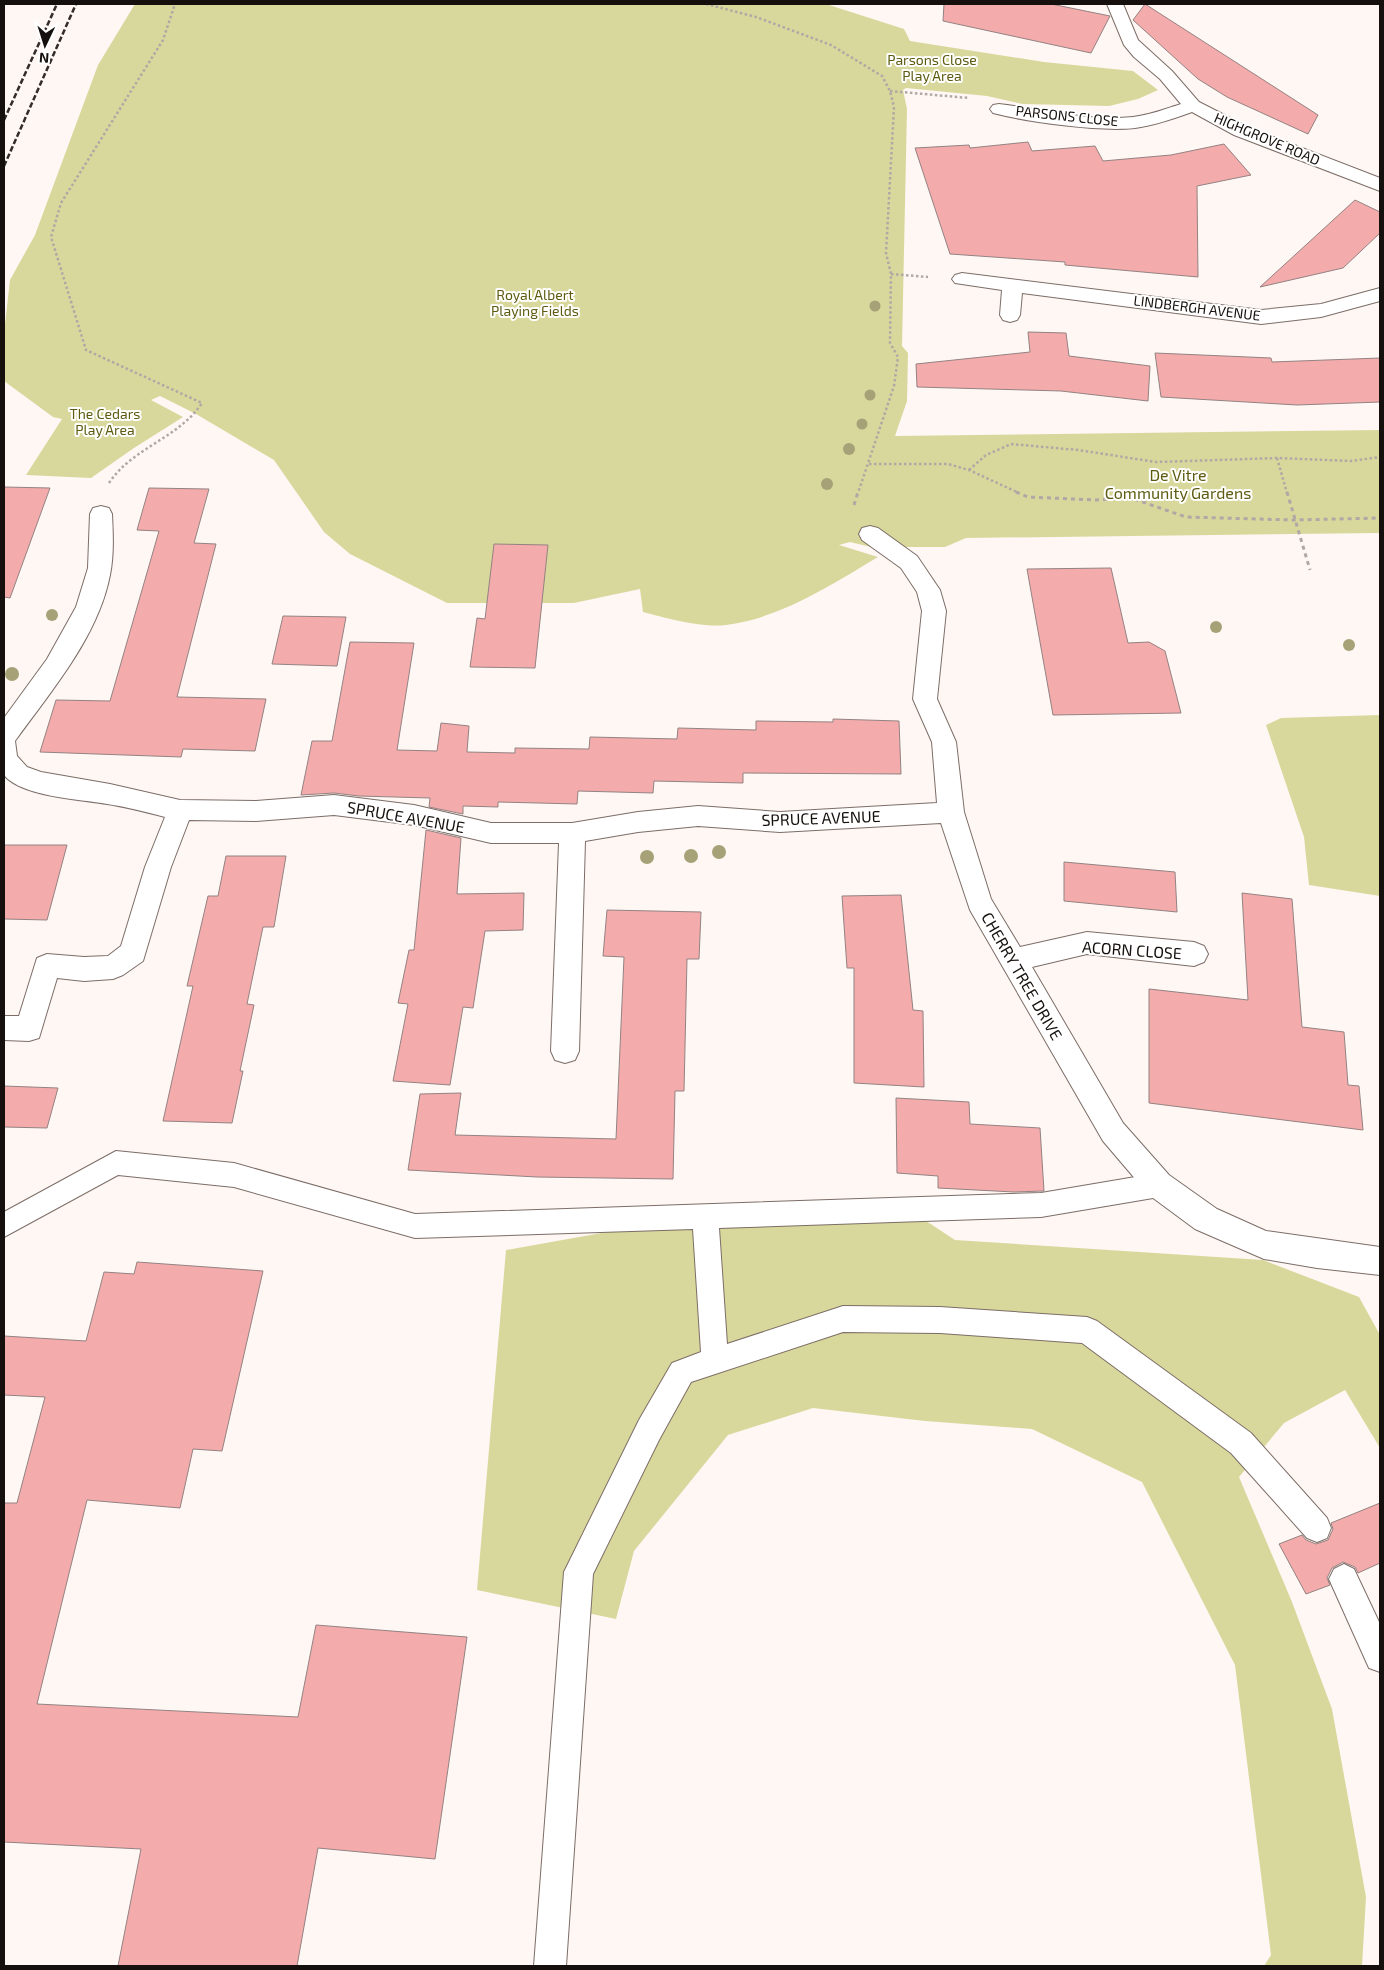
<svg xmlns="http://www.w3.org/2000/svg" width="1384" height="1970" font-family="'Exo 2',sans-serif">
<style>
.green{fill:#d9d89c}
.building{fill:#f3acab;stroke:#948282}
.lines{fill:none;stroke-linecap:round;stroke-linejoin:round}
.lane-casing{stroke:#7c6d66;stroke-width:2}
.street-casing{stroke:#7c6d66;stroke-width:2}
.path-far1{stroke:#afa8a5;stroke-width:2.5;stroke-dasharray:2.5 2.5;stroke-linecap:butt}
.path{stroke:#afa8a5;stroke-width:3;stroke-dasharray:4 4;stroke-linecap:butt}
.lane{fill:#fff;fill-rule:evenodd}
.street{fill:#fff;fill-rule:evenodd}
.rail{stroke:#322d2a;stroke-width:2.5;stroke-dasharray:5.5 2.5;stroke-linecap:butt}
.tree{fill:#a6a177}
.labels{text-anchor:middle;stroke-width:4;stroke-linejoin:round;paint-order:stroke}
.far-park-label{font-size:14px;fill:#5e5b11;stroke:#fff}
.far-street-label{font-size:14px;fill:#15100d;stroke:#fff}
.park-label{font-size:16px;fill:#5e5b11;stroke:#fff}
.street-label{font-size:16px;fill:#15100d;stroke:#fff}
</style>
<rect width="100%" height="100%" fill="#fef7f4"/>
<g class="green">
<path d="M135 4H826L904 29 910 41 1044 62 1133 71 1158 90 1138 99 1109 106 1023 104 987 96 906 88 903 90 907 109 902 346 908 353 907 401 895 436 1380 430V533L966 538 945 547H871L850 542 839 545 878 557C831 585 781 618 726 625 703 628 665 618 643 612L640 589 574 603H447L350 554 324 532 274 460 196 414 160 396 151 400 183 417 134 448 91 478 26 475 62 419 53 417 4 381V333L10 280 35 235 98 65Z"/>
<polygon points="1380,715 1380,896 1309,885 1304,837 1266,725 1281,718"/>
<polygon points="923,1219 955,1240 1263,1260 1359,1297 1380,1335 1380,1448 1345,1390 1284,1423 1239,1477 1292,1602 1332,1709 1366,1897 1362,1966 1264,1966 1271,1955 1235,1665 1142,1482 1032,1429 925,1421 813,1408 728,1435 634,1551 616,1619 477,1590 506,1250 624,1229"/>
</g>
<g class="building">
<polygon points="944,4 1051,4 1110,16 1091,53 943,21"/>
<polygon points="1145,4 1318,115 1308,134 1227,97 1198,79 1133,20"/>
<polygon points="1028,142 1032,151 1095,146 1103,161 1171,155 1224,144 1251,175 1197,186 1198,277 1065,265 1065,262 950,254 915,148 969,145 970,148"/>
<polygon points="1355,200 1380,212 1380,233 1343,268 1260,287"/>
<polygon points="1028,332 1066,333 1069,356 1150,366 1148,401 1061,391 917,387 916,364 1030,352"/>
<polygon points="1155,353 1271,358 1272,362 1380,358 1380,402 1297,405 1161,397"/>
<polygon points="4,487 50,488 10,598 4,597"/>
<polygon points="149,488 209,489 194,543 216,544 177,697 266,699 255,751 183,749 181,757 40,752 56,700 110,701 159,531 137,530"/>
<polygon points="494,544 548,545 535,668 470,667 477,618 485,619"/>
<polygon points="1111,568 1128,643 1149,642 1165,651 1181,713 1053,715 1027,569"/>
<polygon points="283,616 346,617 337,666 272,664"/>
<polygon points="350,642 414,643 397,750 437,751 441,723 469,726 467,752 515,753 515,748 589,749 590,737 677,739 678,728 756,730 756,721 833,722 833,719 899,721 901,774 743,773 743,783 654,781 653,793 578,791 577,804 498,802 498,807 463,806 463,814 429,807 430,798 359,796 334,793 301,795 312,741 332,741"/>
<polygon points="426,830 461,838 457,894 524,893 523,930 485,931 473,1008 463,1007 450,1085 393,1081 408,1004 398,1003 409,950 414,950"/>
<polygon points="4,845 67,845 47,920 4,919"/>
<polygon points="226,856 286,856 274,927 263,927 247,1004 254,1005 240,1071 243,1071 232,1123 163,1121 193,986 187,986 208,896 218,896"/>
<polygon points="1064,862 1175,872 1177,912 1064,901"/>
<polygon points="1242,893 1292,899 1302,1027 1344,1032 1348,1085 1359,1086 1363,1130 1149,1103 1149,989 1248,1000"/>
<polygon points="901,895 913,1010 923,1011 924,1087 854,1083 854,968 847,968 842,896"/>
<polygon points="607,910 701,912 699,959 687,959 684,1091 675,1091 673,1179 537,1177 408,1170 420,1094 461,1093 455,1135 616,1139 624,957 603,956"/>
<polygon points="4,1086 58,1088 47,1128 4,1127"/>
<polygon points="896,1098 969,1102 970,1124 1040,1128 1044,1191 1014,1192 938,1188 938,1176 897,1173"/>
<polygon points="137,1262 263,1271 222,1451 193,1449 180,1508 87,1500 37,1704 298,1717 316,1625 467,1637 435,1859 318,1848 297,1966 118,1966 141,1849 4,1842 4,1503 17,1503 45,1397 4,1395 4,1336 86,1341 104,1272 134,1274"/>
<polygon points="1380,1503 1380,1563 1358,1573 1355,1567 1343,1562 1332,1568 1327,1578 1330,1585 1306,1594 1279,1544 1302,1535 1306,1540 1316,1544 1328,1540 1333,1529 1331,1523"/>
</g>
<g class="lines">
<defs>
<g id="lane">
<polygon points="116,1151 234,1163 415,1214 1041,1193 1159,1173 1168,1177 1172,1185 1168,1193 1159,1197 1041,1217 719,1228 727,1344 843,1306 940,1307 1087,1317 1097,1321 1251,1433 1327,1518 1331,1528 1327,1538 1317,1542 1307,1538 1231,1453 1082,1343 940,1333 843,1332 691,1382 659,1440 593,1574 566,1966 534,1966 564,1572 639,1420 672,1363 701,1352 693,1229 415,1238 234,1187 118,1175 4,1237 4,1212"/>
<polygon points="1344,1564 1354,1569 1380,1624 1380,1672 1369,1668 1329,1579 1334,1569"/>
</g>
<g id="street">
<path d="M1107 4H1123L1138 40 1172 71 1199 102 1248 127 1380 178V191L1234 135 1192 112C1173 119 1155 125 1135 128 1099 132 1028 122 993 113L990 109 993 105 999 104C1043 109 1089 122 1133 117 1150 115 1165 109 1181 104L1160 79 1134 57 1124 45Z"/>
<polygon points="962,273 1261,310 1321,304 1380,288 1380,301 1321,317 1261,324 1022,293 1020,315 1017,320 1010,322 1003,320 1000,315 1002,290 955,283 952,279 955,275"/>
<path d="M101 506 109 508 112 514C113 534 114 555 110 575 98 637 51 691 15 741L17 756 27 767 41 772 110 784 180 800 256 801 334 795 414 805 491 823H572L638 812 698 806 780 812 937 803 932 742 913 699 922 611 917 592 901 568 862 540 859 534 862 528 870 526 878 528 917 556 940 590 946 611 937 699 956 742 964 812 991 899 1020 947 1087 932 1194 942 1204 946 1208 954 1204 962 1194 966 1087 954 1032 967 1123 1123 1169 1175 1217 1209 1266 1231 1380 1247V1275L1317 1268 1264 1259 1195 1229 1149 1195 1103 1141 970 910 941 823 780 832 698 826 638 832 585 841 579 1051 575 1060 565 1063 555 1060 551 1051 559 843H491L414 825 334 815 256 821 189 820 171 867 143 961 123 975 113 979 84 981 57 978 39 1038 29 1041 4 1040V1016H19L37 958 47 954 84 957 108 956 121 946 145 867 165 817C146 812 127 807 107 804 80 799 22 797 4 775V718L47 659 76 607 88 568 90 514 93 508Z"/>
</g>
</defs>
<use href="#lane" class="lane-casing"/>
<use href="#street" class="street-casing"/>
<g class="path-far1">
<polyline points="706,4 756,17 831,45 882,76 890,91 894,107 886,253 891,274 890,343 898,357 894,386 858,493"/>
<polyline points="890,91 969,98"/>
<polyline points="891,274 928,277"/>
<polyline points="1277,458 1287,493"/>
<polyline points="869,464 948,464 969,470 1019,493"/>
<polyline points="969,470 986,455 1011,444 1078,450 1156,462 1277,458 1351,461 1380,457"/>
<path d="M109 483C133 447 178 439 202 403L86 350 51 237 61 203 163 40 175 4"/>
</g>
<g class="path">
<polyline points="1016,492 1028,497 1096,500 1131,498 1186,517 1294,520 1380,518"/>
<polyline points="1287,492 1310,570"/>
<polyline points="854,505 858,492"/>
</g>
<use href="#lane" class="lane"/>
<use href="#street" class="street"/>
<g class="rail">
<polyline points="4,120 57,4"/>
<polyline points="4,166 76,4"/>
</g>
</g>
<g class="tree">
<circle cx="875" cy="306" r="5.5"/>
<circle cx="870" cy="395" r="5.5"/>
<circle cx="862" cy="424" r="5.5"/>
<circle cx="849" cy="449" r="6"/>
<circle cx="827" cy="484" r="6"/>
<circle cx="52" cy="615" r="6"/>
<circle cx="1216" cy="627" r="6"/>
<circle cx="1349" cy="645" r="6"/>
<circle cx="12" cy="674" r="7"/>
<circle cx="719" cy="852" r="7"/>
<circle cx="691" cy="856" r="7"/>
<circle cx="647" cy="857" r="7"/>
</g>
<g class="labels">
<g class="far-park-label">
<text x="932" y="65">Parsons Close<tspan x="932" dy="16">Play Area</tspan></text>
<text x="535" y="300">Royal Albert<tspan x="535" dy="16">Playing Fields</tspan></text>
<text x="105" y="419">The Cedars<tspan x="105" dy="16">Play Area</tspan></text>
</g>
<g class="far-street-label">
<text transform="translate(1067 116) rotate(6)" y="5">PARSONS CLOSE</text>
<text transform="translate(1267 139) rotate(23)" y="5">HIGHGROVE ROAD</text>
<text transform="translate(1197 308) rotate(7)" y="5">LINDBERGH AVENUE</text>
</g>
<g class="park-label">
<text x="1178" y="481">De Vitre<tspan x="1178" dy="18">Community Gardens</tspan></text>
</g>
<g class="street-label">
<text transform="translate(406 817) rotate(10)" y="6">SPRUCE AVENUE</text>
<text transform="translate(821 818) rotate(-2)" y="6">SPRUCE AVENUE</text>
<text transform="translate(1132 950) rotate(4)" y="6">ACORN CLOSE</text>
<text transform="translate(1022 976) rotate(60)" y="6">CHERRY TREE DRIVE</text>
</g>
</g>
<rect width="1384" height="1970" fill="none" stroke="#15100d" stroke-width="10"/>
<g transform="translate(45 45) rotate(184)" stroke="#ffffff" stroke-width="4" paint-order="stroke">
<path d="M0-4L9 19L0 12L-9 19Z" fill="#15100d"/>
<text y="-8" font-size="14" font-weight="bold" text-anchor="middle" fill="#15100d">N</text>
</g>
</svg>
